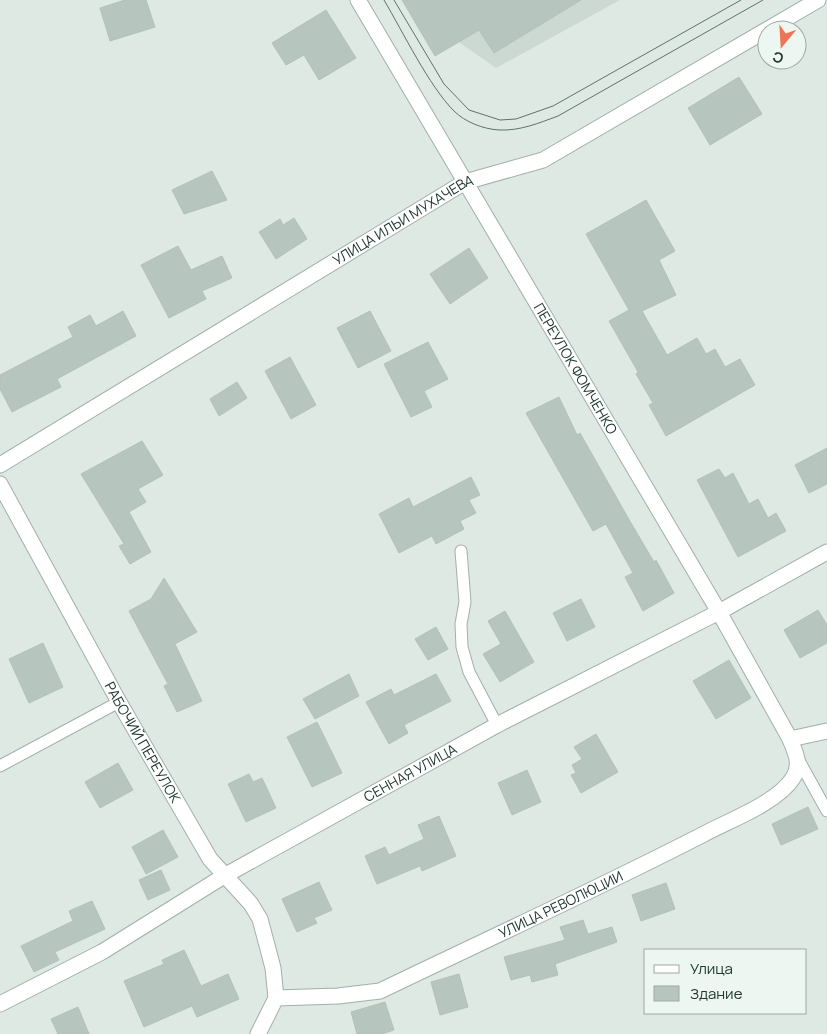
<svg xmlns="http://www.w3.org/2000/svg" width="827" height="1034" font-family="Manrope,sans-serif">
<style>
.built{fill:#ccd9d2}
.building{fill:#b6c6bf;stroke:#b1c2ba}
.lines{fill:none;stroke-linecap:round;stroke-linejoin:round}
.lane-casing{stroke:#a1b0aa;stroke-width:13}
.street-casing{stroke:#a1b0aa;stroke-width:17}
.lane{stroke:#fff;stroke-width:11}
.street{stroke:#fff;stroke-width:15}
.tram{stroke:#5a746b;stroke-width:1}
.labels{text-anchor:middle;stroke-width:4;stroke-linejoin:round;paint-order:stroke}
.street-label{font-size:14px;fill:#203830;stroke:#eef6f1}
</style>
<rect width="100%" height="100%" fill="#dee9e3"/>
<polygon class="built" points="425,0 620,0 496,68 443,31"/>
<g class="building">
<polygon points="125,0 146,0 155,27 110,41 100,8"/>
<polygon points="402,0 581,0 494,53 479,30 435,56"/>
<polygon points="326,10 356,58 319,80 304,55 286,65 272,43"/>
<polygon points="739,77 762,114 710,145 688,108"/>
<polygon points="212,171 227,200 184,214 172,190"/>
<polygon points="646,200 675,251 659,260 676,295 642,311 667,355 697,338 706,354 715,349 725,367 740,359 755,385 666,436 649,405 653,403 636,374 638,372 609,321 629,310 586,234"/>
<polygon points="294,218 307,239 276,259 259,232 280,219 283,225"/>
<polygon points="178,246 191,270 222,256 232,278 202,291 206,299 169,318 141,265"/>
<polygon points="469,248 488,278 450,304 430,274"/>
<polygon points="123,311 136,336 57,379 61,387 12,412 0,389 0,375 73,337 68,327 90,315 96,326"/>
<polygon points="370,311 391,351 358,368 337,328"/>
<polygon points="428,342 448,379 424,391 432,407 411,417 384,364"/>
<polygon points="290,357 316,405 291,419 265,371"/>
<polygon points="237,382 247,398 219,416 210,399"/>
<polygon points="559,397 577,435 580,433 631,523 654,562 656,560 674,593 643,611 625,577 633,573 606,524 593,531 526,413"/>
<polygon points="142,441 163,475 138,489 146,502 129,512 151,552 130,564 119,546 124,544 81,474"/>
<polygon points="827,448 827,484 809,493 795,465"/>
<polygon points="719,469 725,478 733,473 749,504 758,499 768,518 776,513 786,531 738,557 697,480"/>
<polygon points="471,477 480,495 469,500 476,513 460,521 464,529 436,544 432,536 399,553 379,514 409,498 413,507"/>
<polygon points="164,578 197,632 175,644 202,701 177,712 164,686 168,684 129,611 151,599"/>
<polygon points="581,599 595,627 567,641 553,613"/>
<polygon points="818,610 827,625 827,643 800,658 784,630"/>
<polygon points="505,611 534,662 500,682 483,654 501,644 488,621"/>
<polygon points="436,627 448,649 428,660 415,639"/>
<polygon points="43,643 63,687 29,703 9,659"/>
<polygon points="729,660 751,698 716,719 693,681"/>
<polygon points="349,674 359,696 315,719 303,699"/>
<polygon points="436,674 451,701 404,725 408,733 389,744 366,702 391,689 394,695"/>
<polygon points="317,722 342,773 312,787 287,737"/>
<polygon points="596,734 618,772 581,793 571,775 576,773 572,765 582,759 574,747"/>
<polygon points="118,763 133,790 100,808 85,782"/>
<polygon points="527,770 541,802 512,815 498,783"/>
<polygon points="249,774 253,782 262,778 276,808 246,822 228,784"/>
<polygon points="808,807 818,829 781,845 772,824"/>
<polygon points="439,816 456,856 422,871 420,866 377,884 365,856 385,847 389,855 424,839 418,825"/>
<polygon points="163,830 178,857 146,874 132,847"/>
<polygon points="161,870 170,890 148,900 139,880"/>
<polygon points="319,882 332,910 314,918 317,923 297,932 282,899"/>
<polygon points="666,883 675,909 641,921 632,895"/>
<polygon points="92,901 105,929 55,952 59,960 34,972 21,946 73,921 69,911"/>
<polygon points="583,920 588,934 612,927 617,942 555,964 558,975 532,982 530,975 511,980 504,957 565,940 560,927"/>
<polygon points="184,950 201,986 228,974 239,999 197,1017 192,1006 144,1027 124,981 164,964 162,960"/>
<polygon points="459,974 468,1007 440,1015 431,982"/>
<polygon points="385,1002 394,1030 382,1034 357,1034 351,1012"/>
<polygon points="78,1007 89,1034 58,1034 51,1019"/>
</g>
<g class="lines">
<defs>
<g id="lane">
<polyline points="461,551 465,602 461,624 462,647 469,672 497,725"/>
<polyline points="797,757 827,811"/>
<polyline points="0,766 119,702"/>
</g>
<g id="street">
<path id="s1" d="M358 0 719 612 790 739"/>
<path id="s2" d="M0 465 465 182 543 160 818 0"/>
<path id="s3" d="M0 484 119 702 210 859 251 904 260 919 273 968 276 998"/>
<path id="s4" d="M0 1004 102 952 224 876 497 725 719 612 827 552"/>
<path id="s5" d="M258 1034 276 998 338 996 380 991C488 939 597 889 704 834 730 820 777 803 793 778 802 764 795 752 790 739L827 731"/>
</g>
</defs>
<use href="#lane" class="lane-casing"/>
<use href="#street" class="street-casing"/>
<use href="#lane" class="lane"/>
<use href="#street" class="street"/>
<g class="tram">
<path d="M384 0C403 32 429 86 454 111 465 122 483 129 499 130 520 131 539 123 558 116L763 0"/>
<polyline points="394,0 444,84 469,110 500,120 516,119 553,106 741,0"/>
</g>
</g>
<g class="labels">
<g class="street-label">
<text dy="5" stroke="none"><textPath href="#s2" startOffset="472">УЛИЦА ИЛЬИ МУХАЧЕВА</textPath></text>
<text dy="5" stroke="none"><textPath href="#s1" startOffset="428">ПЕРЕУЛОК ФОМЧЕНКО</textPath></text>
<text dy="5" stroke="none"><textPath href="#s3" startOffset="295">РАБОЧИЙ ПЕРЕУЛОК</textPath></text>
<text dy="5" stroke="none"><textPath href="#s4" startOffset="471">СЕННАЯ УЛИЦА</textPath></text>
<text dy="5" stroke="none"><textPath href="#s5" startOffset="345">УЛИЦА РЕВОЛЮЦИИ</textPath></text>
</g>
</g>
<rect x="644" y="949" width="162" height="65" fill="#eef6f1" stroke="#9caaa4"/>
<rect x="654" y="965" width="25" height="8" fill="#ffffff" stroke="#9caaa4"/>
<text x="690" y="974" font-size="15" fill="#203830">Улица</text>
<rect x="654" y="986" width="25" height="15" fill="#b6c6bf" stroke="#9caaa4"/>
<text x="690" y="999" font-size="15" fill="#203830">Здание</text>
<g transform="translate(782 45) rotate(198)"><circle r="24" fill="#eef6f1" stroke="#9caaa4"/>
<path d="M0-4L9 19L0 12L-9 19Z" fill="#ee7457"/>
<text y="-8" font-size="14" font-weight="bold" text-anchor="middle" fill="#203830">С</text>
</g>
</svg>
